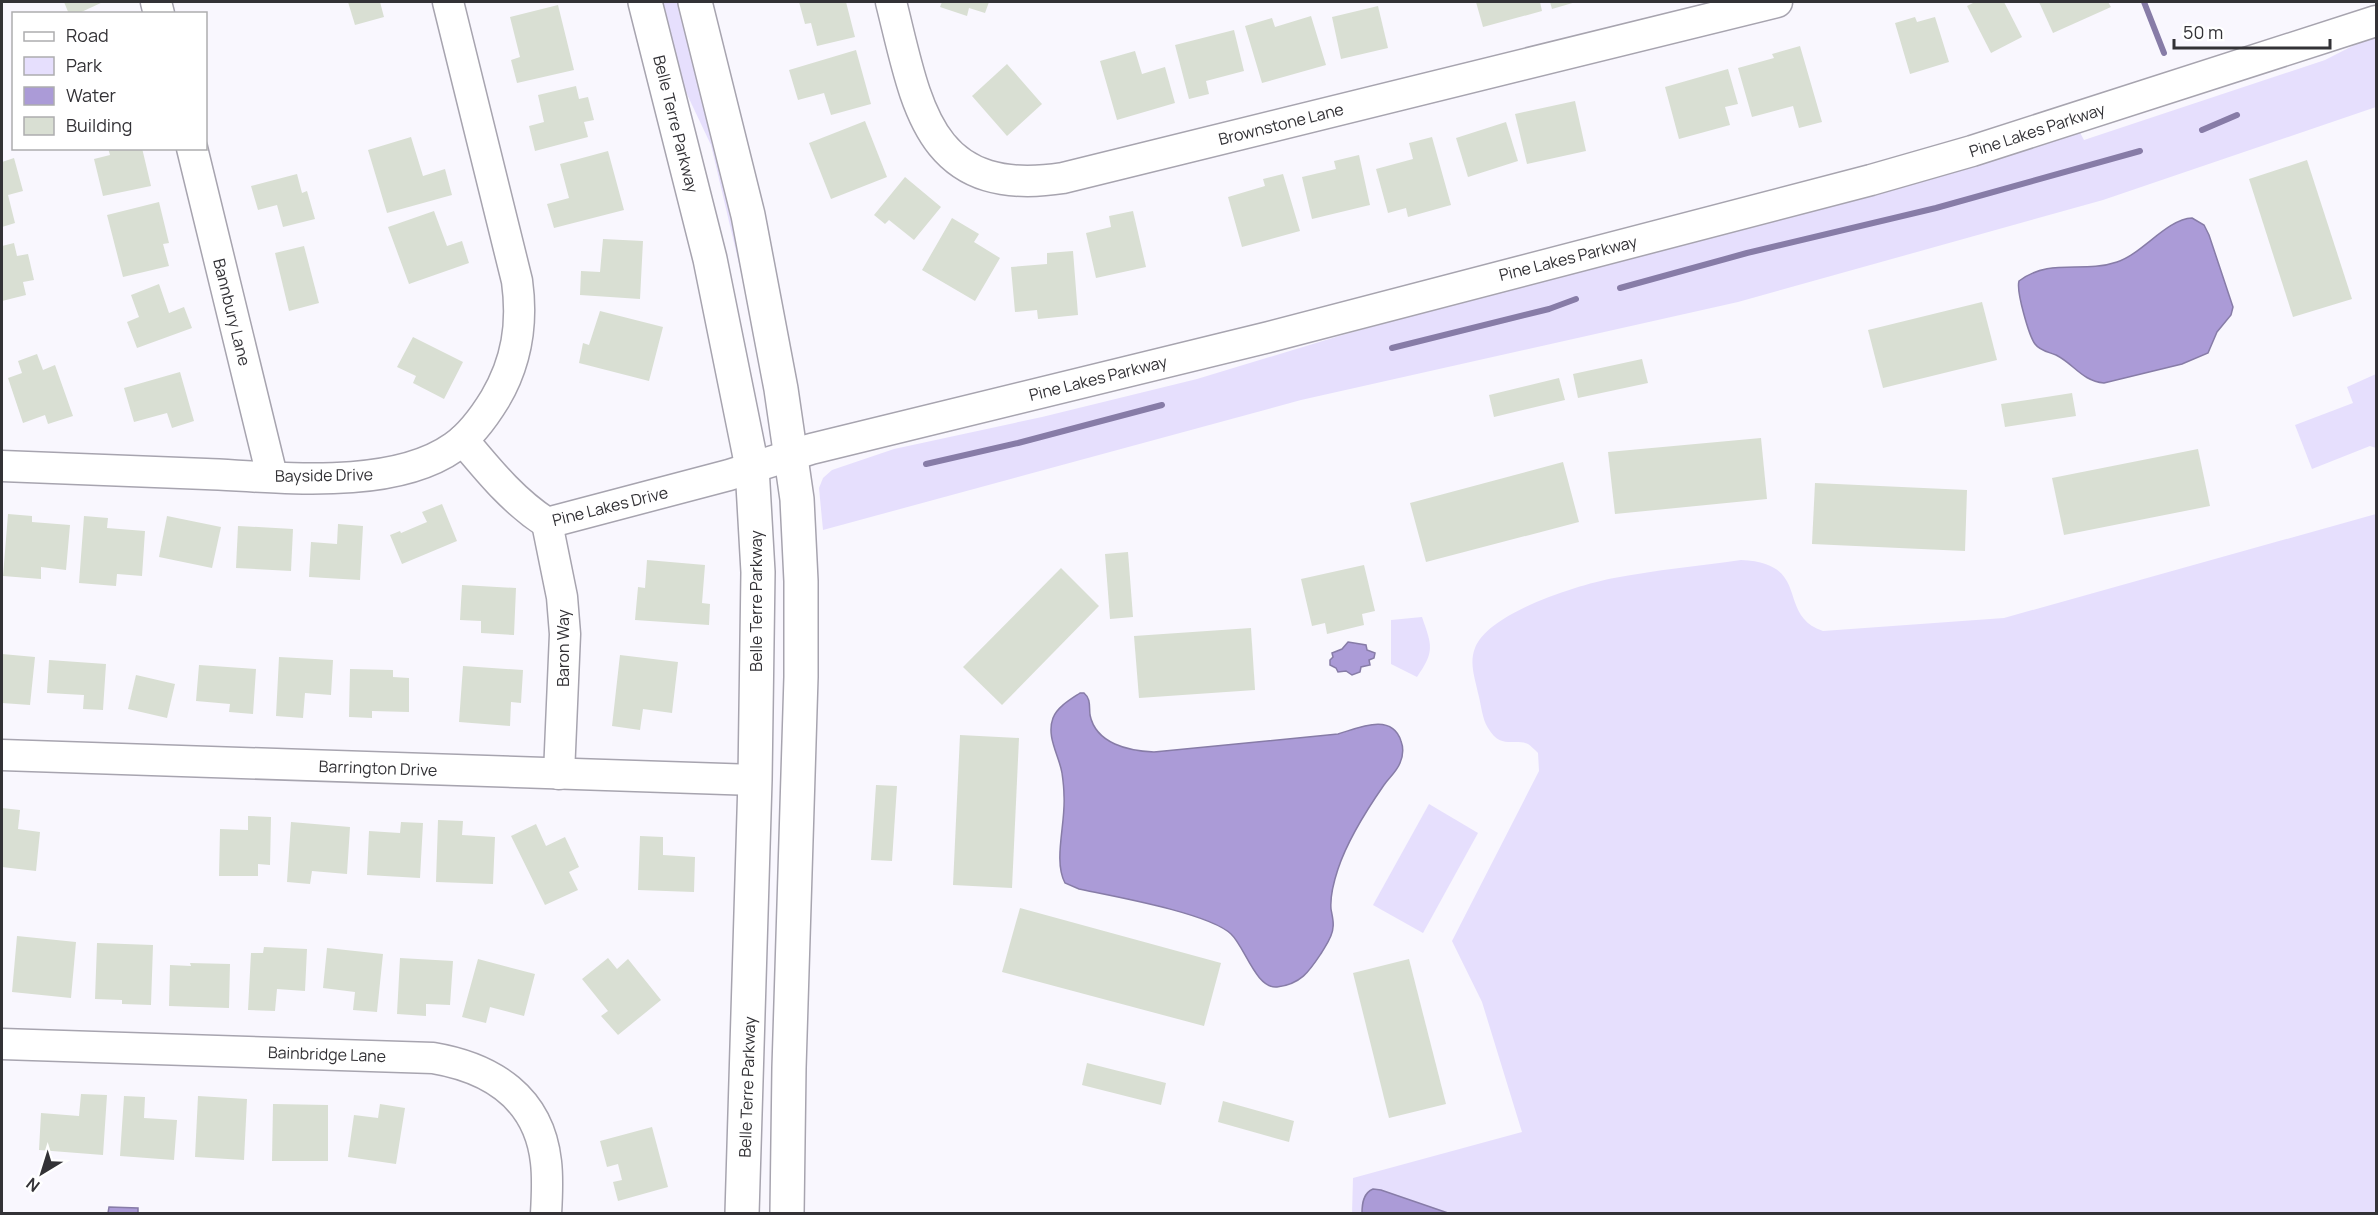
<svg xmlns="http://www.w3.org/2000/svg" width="2378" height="1215" font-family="Manrope,sans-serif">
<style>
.green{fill:#e6dffd}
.water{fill:#ab9bd7;stroke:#877ca7;stroke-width:1.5}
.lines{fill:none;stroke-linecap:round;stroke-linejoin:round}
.stream{stroke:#877ca7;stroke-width:6}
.building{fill:#d9dfd3}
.minor-casing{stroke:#a7a4af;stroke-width:33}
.major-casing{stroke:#a7a4af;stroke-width:36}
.minor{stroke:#fff;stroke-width:30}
.major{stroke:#fff;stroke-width:33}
.labels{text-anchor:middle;stroke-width:4.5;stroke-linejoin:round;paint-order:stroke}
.street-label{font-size:16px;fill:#333236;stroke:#fff}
</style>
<rect width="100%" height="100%" fill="#f9f7fe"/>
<g class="green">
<polygon points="659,2 681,2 764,353 760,353 711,145 684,88"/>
<polygon points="2376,34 2376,107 2103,200 1738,302 1301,400 823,530 819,488 823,478 832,470 894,449 1042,417 1197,379 1339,336 2078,129 2084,140 2325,60"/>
<polygon points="2376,374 2376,448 2370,446 2312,469 2295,425 2353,403 2347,387"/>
<path d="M2376 514V1213L1448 1214 1381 1190 1373 1189 1362 1203V1213L1352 1214 1353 1178 1522 1132 1482 1002 1452 941 1539 771 1538 753C1535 750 1531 746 1528 744 1514 738 1501 750 1488 728 1482 719 1481 703 1478 693 1475 678 1469 663 1475 648 1489 612 1578 585 1614 578 1656 570 1699 566 1741 560 1813 563 1775 615 1823 631L2004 618Z"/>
<path d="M1422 617C1432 646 1435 651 1417 677L1391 664V620Z"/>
<polygon points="1429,804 1478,833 1423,933 1373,905"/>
</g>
<g class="water">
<path d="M2192 218 2204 225 2209 235 2233 307 2231 315 2217 332 2208 353 2182 364 2104 383C2082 381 2074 364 2056 355 2049 352 2040 351 2035 344 2029 336 2016 291 2019 281 2051 257 2082 274 2117 262 2142 254 2167 219 2192 218Z"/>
<polygon points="1348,642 1366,645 1367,650 1375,653 1374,658 1369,660 1370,665 1361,667 1360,672 1352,675 1346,671 1338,672 1336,668 1330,665 1330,660 1333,657 1332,653 1342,649"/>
<path d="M1080 693H1084C1091 699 1089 706 1090 715 1096 744 1129 751 1154 752L1338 734C1358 728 1392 712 1401 741 1404 749 1403 756 1400 763 1397 771 1389 778 1384 785 1368 808 1347 842 1338 869 1334 881 1330 897 1331 909 1332 915 1334 922 1333 927 1333 936 1326 945 1322 952 1310 970 1302 984 1277 987 1256 989 1245 947 1231 934 1209 913 1112 896 1079 889L1065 883C1053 861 1066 822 1064 796 1064 788 1063 780 1062 773 1059 755 1046 737 1053 718 1057 707 1071 699 1080 693Z"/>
<path d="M1373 1189 1381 1190 1448 1213H1362C1362 1204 1363 1193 1373 1189Z"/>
<polygon points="109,1207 138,1208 138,1213 108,1213"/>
</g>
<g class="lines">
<g class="stream">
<polyline points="2144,2 2164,53"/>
<polyline points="2202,130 2237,115"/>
<polyline points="1620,288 1747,253 1936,208 2140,151"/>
<polyline points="1392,348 1549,309 1576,299"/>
<polyline points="926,464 1018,443 1162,405"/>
</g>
</g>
<g class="building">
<polygon points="64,2 103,2 77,14 69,14"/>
<polygon points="348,2 380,2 384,17 355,25"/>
<polygon points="799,2 846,2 855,37 817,46 811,23 805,24"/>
<polygon points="942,2 989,2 985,13 969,8 967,16 940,7"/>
<polygon points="1476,2 1540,2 1542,11 1483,27"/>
<polygon points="1550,2 1576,2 1552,9"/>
<polygon points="1975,2 2004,2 2022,37 1991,53 1967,6"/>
<polygon points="2039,2 2108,2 2111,7 2053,33"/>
<polygon points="558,5 574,70 517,83 511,60 520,57 510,17"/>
<polygon points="1378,6 1388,48 1341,59 1332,17"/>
<polygon points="1311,16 1326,65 1262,83 1245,26 1272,18 1275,27"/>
<polygon points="1915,17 1917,22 1935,17 1949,62 1910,74 1895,23"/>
<polygon points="1234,30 1244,71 1206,81 1209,94 1189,99 1175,45"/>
<polygon points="1800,46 1822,122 1799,128 1793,106 1752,117 1738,68 1774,58 1772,54"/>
<polygon points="856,50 871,104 831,115 824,93 798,100 789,70"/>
<polygon points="1135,51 1142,74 1165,67 1175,103 1117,120 1100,61"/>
<polygon points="1007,64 1042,104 1007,136 972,96"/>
<polygon points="1728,69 1738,104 1725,107 1730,125 1679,139 1665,87"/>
<polygon points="576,86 579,99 588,97 594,120 584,122 588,137 535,151 529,126 544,122 538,95"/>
<polygon points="1575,101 1586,151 1527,164 1515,114"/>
<polygon points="865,121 887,177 831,199 809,143"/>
<polygon points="1506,122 1518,161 1468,177 1456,138"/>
<polygon points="411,137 423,176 445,169 452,195 387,213 368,150"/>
<polygon points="1432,137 1451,205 1408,217 1406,208 1388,213 1376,169 1413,159 1409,143"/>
<polygon points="108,148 142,148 151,186 103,196 94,159 110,155"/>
<polygon points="608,151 624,210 554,228 547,204 569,198 560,164"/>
<polygon points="1359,155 1370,205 1312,219 1302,177 1336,169 1334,161"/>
<polygon points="14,158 23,191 8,195 15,223 2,227 2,162"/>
<polygon points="2307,160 2352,299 2293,317 2249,179"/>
<polygon points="297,174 302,193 307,191 315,219 283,227 277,205 258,210 251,186"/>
<polygon points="1283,174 1300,231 1242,247 1228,197 1265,186 1263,179"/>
<polygon points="905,177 941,207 914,240 889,220 885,224 874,215"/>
<polygon points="159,202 169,243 163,244 169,266 123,277 107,215"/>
<polygon points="434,211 447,246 462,241 469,263 409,284 388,227"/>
<polygon points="1133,211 1146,267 1096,278 1086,233 1111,227 1109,216"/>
<polygon points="952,218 979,234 974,242 1000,258 975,301 922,270"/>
<polygon points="603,239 643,241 640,299 580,295 581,271 600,272"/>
<polygon points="14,243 17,256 28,254 34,280 23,282 26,295 2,301 2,246"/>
<polygon points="304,246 319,303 289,311 275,253"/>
<polygon points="1073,251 1078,315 1038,319 1037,310 1015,312 1011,267 1047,264 1047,253"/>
<polygon points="159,284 169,313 184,307 192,328 137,348 127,322 139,317 131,295"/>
<polygon points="1982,302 1997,360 1883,388 1868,330"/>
<polygon points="600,311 663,327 649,381 579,363 583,343 589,345"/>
<polygon points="413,337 463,362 444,399 413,383 416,376 397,367"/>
<polygon points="37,354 43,370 55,365 73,416 48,424 45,415 23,423 8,378 22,373 18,361"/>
<polygon points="1642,359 1648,383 1578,398 1573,374"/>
<polygon points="180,372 194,421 172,428 167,413 134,422 124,388"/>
<polygon points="1559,378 1565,400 1494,417 1489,395"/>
<polygon points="2072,393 2076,416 2005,427 2001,404"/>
<polygon points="1761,438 1767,499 1615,514 1608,452"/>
<polygon points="2198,449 2210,506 2064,535 2052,478"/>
<polygon points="1563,462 1579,522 1426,562 1410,503"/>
<polygon points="1815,483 1967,490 1965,551 1812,544"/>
<polygon points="442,504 457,541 402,564 390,535 400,531 401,533 427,522 422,512"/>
<polygon points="8,514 32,516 32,522 70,525 66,570 41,567 41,579 3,576"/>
<polygon points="84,516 108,518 107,528 145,531 142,576 117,574 116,586 79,583"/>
<polygon points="167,516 221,527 212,568 159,557"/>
<polygon points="338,524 363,526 360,580 309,577 311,542 337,544"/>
<polygon points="238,526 293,529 291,571 236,568"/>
<polygon points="1128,552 1133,617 1110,619 1105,554"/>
<polygon points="647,560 705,565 702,603 710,604 709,625 635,620 638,587 645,588"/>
<polygon points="1364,565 1375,611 1362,614 1364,625 1327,634 1325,623 1312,626 1301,579"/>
<polygon points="1061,568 1099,606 1002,705 963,667"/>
<polygon points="462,585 516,588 514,635 481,633 481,621 460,620"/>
<polygon points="1251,628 1255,690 1139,698 1134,636"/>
<polygon points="2,654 35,657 30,705 2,703"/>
<polygon points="620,655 678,662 672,713 643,709 640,730 612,726"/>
<polygon points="279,657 333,660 331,695 305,693 303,718 276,716"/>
<polygon points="49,660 106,664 103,710 83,709 84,695 47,693"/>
<polygon points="199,665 256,669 253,714 229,712 230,704 196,701"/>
<polygon points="463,666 523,670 521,703 511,702 510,726 459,722"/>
<polygon points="350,669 393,670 393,677 409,678 409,712 372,711 372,718 349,717"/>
<polygon points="136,675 175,684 167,718 128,709"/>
<polygon points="960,735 1019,738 1012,888 953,885"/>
<polygon points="876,785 897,786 892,861 871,860"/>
<polygon points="2,808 20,810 18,829 40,832 36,871 2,867"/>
<polygon points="248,816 271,817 270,865 258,864 258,876 219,876 220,829 248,830"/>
<polygon points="438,820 463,821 462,835 495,837 493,884 436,882"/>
<polygon points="291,822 350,827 347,874 312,871 310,884 287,882"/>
<polygon points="401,822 423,823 420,878 367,875 369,831 400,833"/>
<polygon points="536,824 546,846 565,837 579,867 569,872 578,890 545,905 511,836"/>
<polygon points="640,836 663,837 663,855 695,857 694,892 638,890"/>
<polygon points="1020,908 1221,963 1204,1026 1002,972"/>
<polygon points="17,936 76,942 71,998 12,992"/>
<polygon points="97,943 153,945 151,1005 122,1004 122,1000 95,999"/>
<polygon points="264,947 307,949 305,991 277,989 275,1011 248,1010 251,953 263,953"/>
<polygon points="327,948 383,954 377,1012 353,1010 355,992 323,988"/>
<polygon points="400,958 453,961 450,1005 426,1004 426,1016 397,1014"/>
<polygon points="608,958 617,969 628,959 661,1000 618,1035 601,1016 608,1011 582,979"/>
<polygon points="478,959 535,974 524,1016 490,1007 486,1023 462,1017"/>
<polygon points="1409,959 1446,1104 1389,1118 1353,973"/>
<polygon points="190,963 230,964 229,1008 169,1006 170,965 191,966"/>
<polygon points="1087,1063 1166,1083 1161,1105 1082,1085"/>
<polygon points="81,1094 107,1095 103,1155 39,1150 41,1113 79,1116"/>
<polygon points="124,1096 145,1097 144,1118 177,1120 174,1160 120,1156"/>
<polygon points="198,1096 247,1099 244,1160 195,1157"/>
<polygon points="1223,1101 1294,1121 1289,1142 1218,1122"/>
<polygon points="273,1104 328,1105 328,1161 272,1161"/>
<polygon points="380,1104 405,1108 396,1164 348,1157 354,1115 378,1118"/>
<polygon points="652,1127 668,1187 618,1201 613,1182 622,1180 618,1164 607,1167 600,1141"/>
</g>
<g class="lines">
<defs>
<g id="minor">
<polyline points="156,2 159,14"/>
<path d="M891 2C917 105 927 199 1063 178L1777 2"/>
<polyline points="192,148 272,476"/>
<path d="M463 440C489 471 513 501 547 523L729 475 811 449 1269 337 1871 180 1972 151 2376 21"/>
<path d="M2 466C70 469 138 471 206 474 278 477 392 491 454 447 471 435 484 417 495 399 517 362 523 324 517 281L448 2"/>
<polyline points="547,523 562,597 565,634 559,774"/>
<polyline points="2,755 755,780"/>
<path d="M2 1044 433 1058C492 1068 539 1098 546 1162 548 1179 547 1197 546 1214"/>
</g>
<g id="major">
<polyline points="645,2 710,259 752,467 758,572 755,780 742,1214"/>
<polyline points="695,2 748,215 781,389 797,499 801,581 801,677 789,1068 787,1214"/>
</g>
</defs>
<use href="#minor" class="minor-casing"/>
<use href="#major" class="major-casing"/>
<use href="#minor" class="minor"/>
<use href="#major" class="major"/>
</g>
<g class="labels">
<g class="street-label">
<text transform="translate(676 124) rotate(76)" y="6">Belle Terre Parkway</text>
<text transform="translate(1281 124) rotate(-14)" y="6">Brownstone Lane</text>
<text transform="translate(2037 130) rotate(-18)" y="6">Pine Lakes Parkway</text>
<text transform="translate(1568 258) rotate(-14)" y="6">Pine Lakes Parkway</text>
<text transform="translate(232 312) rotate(76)" y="6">Bannbury Lane</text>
<text transform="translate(1098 378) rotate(-14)" y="6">Pine Lakes Parkway</text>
<text transform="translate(324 475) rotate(-1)" y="6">Bayside Drive</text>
<text transform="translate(610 506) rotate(-14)" y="6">Pine Lakes Drive</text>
<text transform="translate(756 601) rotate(-90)" y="6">Belle Terre Parkway</text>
<text transform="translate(563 648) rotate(-90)" y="6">Baron Way</text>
<text transform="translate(378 768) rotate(2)" y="6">Barrington Drive</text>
<text transform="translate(327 1054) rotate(2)" y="6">Bainbridge Lane</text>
<text transform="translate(747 1087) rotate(-88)" y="6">Belle Terre Parkway</text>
</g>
</g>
<rect width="2378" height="1215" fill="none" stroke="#333236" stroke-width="6"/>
<rect x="12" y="12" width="195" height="138" fill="#ffffff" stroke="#adadaf" stroke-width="1.5"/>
<rect x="24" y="32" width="30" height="9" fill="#ffffff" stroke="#adadaf" stroke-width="1.5"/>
<text x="66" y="42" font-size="18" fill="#333236">Road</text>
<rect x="24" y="57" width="30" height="18" fill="#e6dffd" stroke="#adadaf" stroke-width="1.5"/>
<text x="66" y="72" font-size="18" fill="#333236">Park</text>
<rect x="24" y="87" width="30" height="18" fill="#ab9bd7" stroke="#adadaf" stroke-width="1.5"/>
<text x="66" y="102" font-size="18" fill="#333236">Water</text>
<rect x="24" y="117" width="30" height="18" fill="#d9dfd3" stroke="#adadaf" stroke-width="1.5"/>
<text x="66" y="132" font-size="18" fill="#333236">Building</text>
<g transform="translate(42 1173) rotate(218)" stroke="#ffffff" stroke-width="4.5" paint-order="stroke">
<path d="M0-4.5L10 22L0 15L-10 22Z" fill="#333236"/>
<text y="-9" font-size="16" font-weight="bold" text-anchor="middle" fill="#333236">N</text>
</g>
<path d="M2174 39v9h156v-9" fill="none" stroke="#333236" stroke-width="3"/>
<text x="2183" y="39" font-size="18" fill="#333236" stroke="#ffffff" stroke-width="4.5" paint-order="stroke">50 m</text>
</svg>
